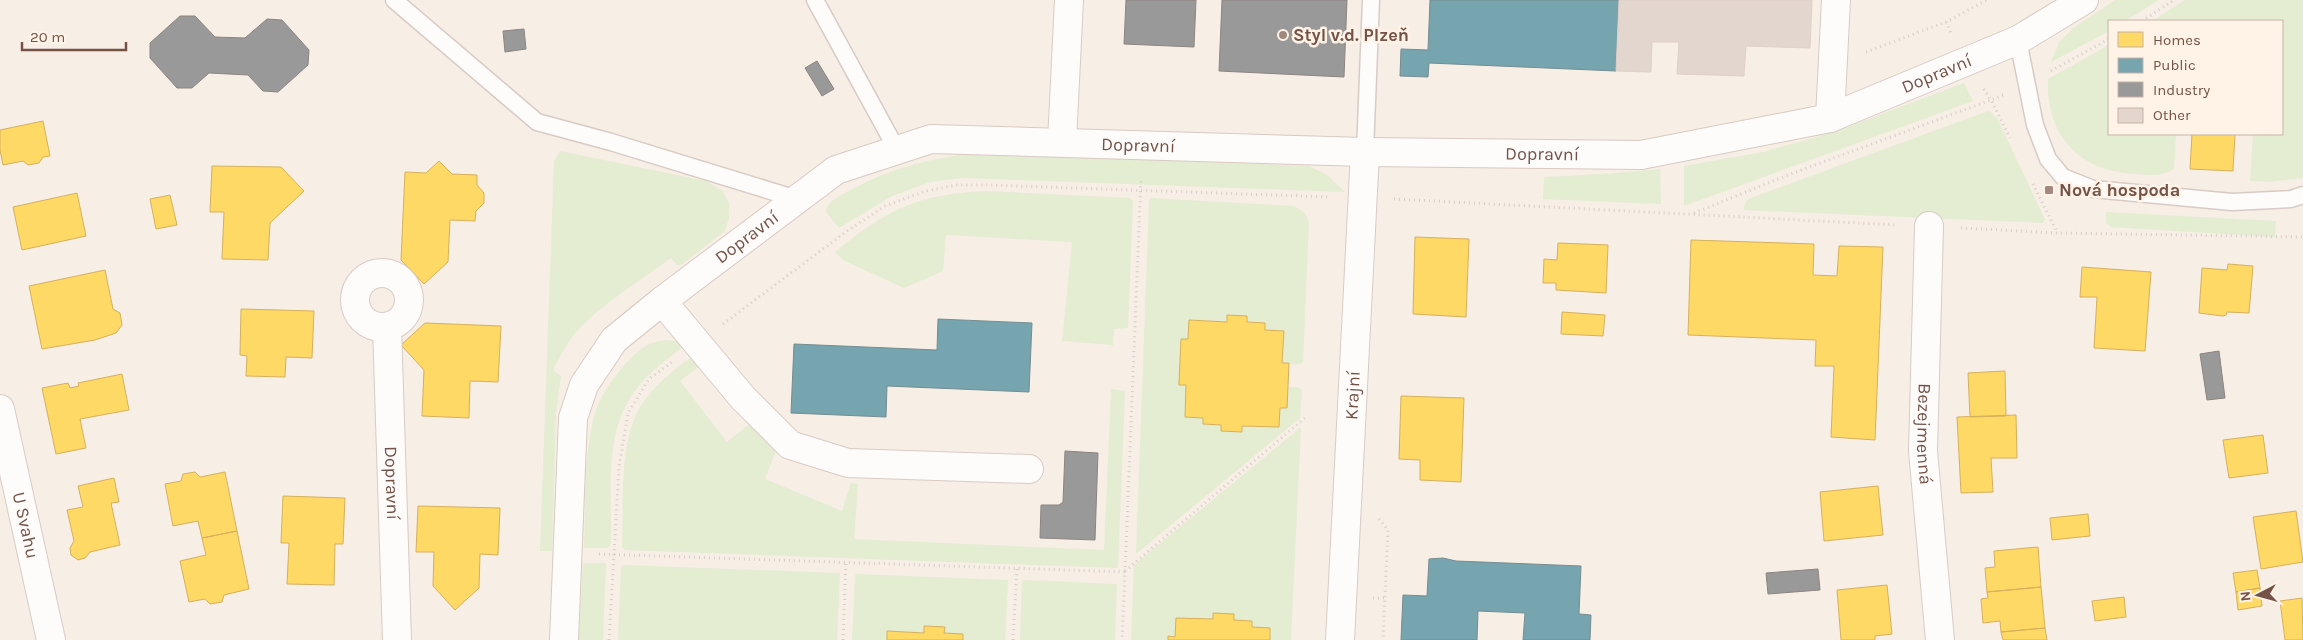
<svg xmlns="http://www.w3.org/2000/svg" width="2303" height="640" font-family="Karla,sans-serif">
	<style>
		.green { fill: #e4ecd1 }
		.homes { fill: #ffd966; stroke: #d5b05d }
		.public { fill: #76a5af; stroke: #758c90 }
		.industry { fill: #999; stroke: #8e8480 }
		.building { fill: #e3d6ce; stroke: #dfd0c9 }
		.lines { fill: none; stroke-linecap: round; stroke-linejoin: round }
		.lane-casing { stroke: #d8cbc5; stroke-width: 19 }
		.street-casing { stroke: #d8cbc5; stroke-width: 30 }
		.secondary-casing { stroke: #d7cac3; stroke-width: 30 }
		.path { stroke: #d7ccc9; stroke-width: 3; stroke-dasharray: 1 4; stroke-linecap: butt }
		.lane { stroke: #fefcfb; stroke-width: 16 }
		.street { stroke: #fefcfb; stroke-width: 28 }
		.secondary { stroke: #fefcfb; stroke-width: 28 }
		.poi-dot { fill: #a2897f; stroke: #fff3e7; stroke-width: 2 }
		.labels { text-anchor: middle; dominant-baseline: central; stroke-width: 5; stroke-linejoin: round; paint-order: stroke }
		.poi-label { font-size: 18px; font-weight: bold; fill: #745247; stroke: #fff3e7; text-anchor: start }
		.street-label { font-size: 18px; fill: #745247; stroke: #fff3e7 }
	</style>
	<rect width="100%" height="100%" fill="#f7eee6"/>
	<path class="green" d="M2115,0H2159L2125,21H2109V31L2051,62L2059,42L2072,29Z
		M2185,0H2303V178L2269,182L2250,181L2253,134H2282V21H2152Z
		M2109,45V134H2176L2174,169C2160,177 2152,175 2136,174C2079,172 2046,136 2048,79Z
		M1964,83L1973,101L1684,206V166L1763,152L1834,132Z
		M1988,111L1992,113L1997,118L2045,219L2043,223L1744,210V206L1748,199Z
		M560,151L706,181L723,191L729,203V218L725,231L681,265H677L671,258C640,281 604,302 577,331C567,342 560,357 553,370L561,376L556,413L552,551H540L554,161Z
		M973,153L1309,166L1327,175L1345,192L961,178L930,182L892,196L839,228L826,212C827,201 838,197 847,192C891,168 924,160 973,153Z
		M1660,169L1661,204L1543,199L1544,177L1603,174Z
		M985,191L1130,198L1133,201L1128,328L1114,329L1113,345L1062,341L1072,242L946,235L943,271L904,288L843,260L835,252C886,210 918,194 985,191Z
		M1151,198L1294,206L1305,213L1309,222L1303,362C1296,367 1289,363 1282,363L1284,331L1265,330V324L1247,322L1227,315V321L1189,320L1188,339L1179,383L1186,385L1185,417L1203,418V424L1221,425L1222,431L1241,432L1242,426L1279,427L1280,408H1287V387H1298L1302,390L1300,418L1136,554L1149,201Z
		M2106,212L2276,221L2275,237L2111,227L2106,223Z
		M666,340L676,341L685,345C668,359 649,372 636,389C603,432 612,492 611,543L608,548H584C586,505 582,434 602,396C609,384 618,372 627,362C640,349 647,342 666,340Z
		M694,355L702,364L680,381L727,442L750,424L762,439L776,451L765,479L842,511L851,483L858,484L854,539L1104,550L1111,389L1125,391L1118,566L1117,568L625,550L622,547C624,505 618,441 642,404C655,384 675,369 694,355Z
		M1301,427L1291,640H1270V628L1252,627V621L1234,620L1213,614V619L1176,618L1175,637L1169,636L1168,640H1131L1134,565Z
		M583,563H606L603,640H579Z
		M624,565L840,573L837,640H618L621,567Z
		M857,574L1008,580L1005,640H963V634L944,633L945,627L924,633L887,631V640H852L855,575Z
		M1025,580L1117,584L1115,640H1020L1022,582Z"/>
	<path class="homes" d="M43,121L50,156L43,157L39,163L28,165L23,161L3,165L0,150V130Z
		M2192,134H2235L2233,171L2190,169Z
		M439,161L452,174L477,175V185L484,193V203L476,211L475,221L450,220L448,262L424,284L401,260L405,172L426,173Z
		M212,166L281,167L304,191L270,223L268,260L222,259L224,212H210Z
		M77,193L86,236L22,250L13,207Z
		M170,195L177,225L156,229L150,199Z
		M1415,237L1469,239L1466,317L1413,314Z
		M1691,240L1814,244L1813,275L1837,276L1839,246L1883,247L1875,440L1831,437L1834,366H1815L1816,340L1688,335Z
		M1558,243L1608,245L1606,293L1556,290V283H1543L1544,259L1557,260Z
		M2228,264L2253,266L2249,313L2227,312L2226,315L2223,316L2199,313L2202,268L2227,270Z
		M2082,267L2151,272L2145,351L2094,348L2097,297H2080Z
		M105,270L113,309L120,313L122,325L116,333L95,340L42,349L29,286Z
		M241,309L314,311L312,358L286,357L285,377L246,376L247,356L240,355Z
		M1562,312L1605,315L1603,336L1561,334Z
		M1227,315L1247,316V322L1265,323V330L1284,331L1282,363H1289L1287,408H1280L1279,427L1242,426V432L1221,431V425L1203,424V418L1185,417L1186,385H1179V383L1181,339H1188L1189,320L1227,322Z
		M425,323L501,326L498,382L470,381L469,418L422,416L424,370L401,345Z
		M2005,371L2006,416L1970,417L1968,373Z
		M122,374L129,410L80,419L86,448L56,454L42,388L68,383L70,388L79,386L78,383Z
		M1401,396L1464,398L1461,482L1420,480V460L1399,459Z
		M2016,415L2017,458H1991L1993,492L1961,493L1957,417Z
		M2263,435L2268,473L2229,478L2223,440Z
		M195,472L200,477L225,472L237,531L202,538L198,521L173,526L165,484L181,481L183,474Z
		M114,478L119,502L111,503L120,545L90,552L85,558L78,560L71,555L70,548L74,541L67,510L83,507L78,486Z
		M1878,486L1883,535L1824,541L1820,492Z
		M283,496L345,498L343,544H335L334,585L287,584L289,543H281Z
		M418,506L500,508L498,555L480,554L479,588L455,610L433,586L434,552H416Z
		M2296,511L2303,562L2261,569L2253,517Z
		M2088,514L2090,536L2052,540L2050,518Z
		M237,531L249,589L224,595L222,602L210,604L205,599L189,602L180,561L206,555L202,538Z
		M2038,547L2041,587L1987,592L1985,568L1995,567L1994,551Z
		M2257,570L2260,588L2236,592L2233,573Z
		M1887,585L1892,634L1875,636V640H1841L1837,590Z
		M2041,587L2045,628L2001,632L2000,621L1983,623L1981,599L1988,598L1987,592Z
		M2260,588L2262,606L2238,610L2236,592Z
		M2124,597L2126,617L2095,621L2092,601Z
		M2302,598L2303,640H2285L2280,601Z
		M1213,613L1234,614V620L1252,621V627L1270,628V640H1168V636L1175,637L1176,618L1213,619Z
		M924,626L945,627L944,633L963,634V640H887V631L924,633Z
		M2045,628L2047,640H2003L2001,632Z"/>
	<path class="public" d="M1430,0H1619L1616,71L1429,63L1428,77L1400,76L1401,49L1428,50Z
		M938,319L1032,323L1029,392L887,386L886,417L791,413L794,344L937,350Z
		M1443,558L1456,561L1581,566L1579,614L1591,615L1590,640H1523L1525,613L1478,611L1477,640H1401L1403,595L1427,596L1429,559Z"/>
	<path class="industry" d="M1126,0H1196L1194,47L1124,44Z
		M1222,0H1347L1344,77L1219,71Z
		M180,16H195L215,37L245,38L267,19L282,20L309,50L308,65L278,92L263,91L248,75L209,73L192,88H177L150,58V43Z
		M524,29L526,49L505,52L503,31Z
		M817,61L834,89L822,96L805,68Z
		M2219,351L2225,398L2207,400L2200,354Z
		M1065,451L1098,453L1095,540L1040,538L1041,505H1059L1063,502Z
		M1818,569L1820,590L1768,594L1766,573Z"/>
	<path class="building" d="M1619,0H1812L1810,48L1746,46L1744,76L1677,74L1679,42H1652L1651,72L1616,71Z"/>
	<g class="lines">
		<g class="lane-casing">
			<path id="lane" d="M394,0L537,122L611,142L797,199
				M815,0L897,150
				M2018,40L2035,125L2048,159L2063,177L2093,189L2232,202L2291,199L2303,195
				M1365,152L1371,0"/>
		</g>
		<g class="street-casing">
			<g id="street">
				<path d="M1830,118L1836,0"/>
				<path d="M1062,142L1069,0"/>
				<path id="s1" d="M1929,226L1923,451L1940,640"/>
				<circle cx="382" cy="300" r="27"/>
				<path d="M662,301L743,398L790,445L848,463L1029,469"/>
				<path id="s2" d="M387,327L397,640"/>
				<path id="s3" d="M0,409L51,640"/>
				<path id="s4" d="M1340,640L1365,152"/>
			</g>
		</g>
		<g class="secondary-casing">
			<g id="secondary">
				<path id="s5" d="M564,640L573,418L584,385L614,340L662,301L836,170L931,139L1365,152L1641,155L1830,118L2018,40L2084,0"/>
			</g>
		</g>
		<path class="path" d="M2142,21L2174,0
			M1946,22L1951,33
			M1866,52L1946,22L1987,0
			M2051,71L2109,39
			M2003,95L1991,100L2010,138
			M2033,184L2057,232
			M1394,199L1897,225
			M1694,213L1788,175L1991,100L1983,88
			M1961,228L2057,233L2303,237
			M723,324L847,231L885,206L926,191L957,185H988L1330,197
			M1379,519L1388,530L1383,640
			M599,554L1125,572L1122,640
			M1125,571L1306,417
			M1125,572L1141,178
			M1373,598H1385
			M609,640L619,467L628,413L649,379L672,362
			M843,640L846,562
			M1013,640L1017,568"/>
		<use href="#lane" class="lane"/>
		<use href="#street" class="street"/>
		<use href="#secondary" class="secondary"/>
	</g>
	<g class="poi-dot">
		<circle cx="1283" cy="35" r="5"/>
		<rect x="2044" y="185" width="10" height="10" rx="2.5"/>
	</g>
	<g class="labels">
		<g class="poi-label">
			<text x="1293" y="35">Styl v.d. Plzeň</text>
			<text x="2059" y="190">Nová hospoda</text>
		</g>
		<g class="street-label">
			<text stroke="none"><textPath href="#s5" startOffset="1709">Dopravní</textPath></text>
			<text stroke="none"><textPath href="#s5" startOffset="898">Dopravní</textPath></text>
			<text stroke="none"><textPath href="#s5" startOffset="1302">Dopravní</textPath></text>
			<text stroke="none"><textPath href="#s5" startOffset="479">Dopravní</textPath></text>
			<text stroke="none"><textPath href="#s4" startOffset="245">Krajní</textPath></text>
			<text stroke="none"><textPath href="#s1" startOffset="208">Bezejmenná</textPath></text>
			<text stroke="none"><textPath href="#s2" startOffset="156">Dopravní</textPath></text>
			<text stroke="none"><textPath href="#s3" startOffset="119">U Svahu</textPath></text>
		</g>
	</g>
	<rect x="2108" y="20" width="175" height="115" fill="#fff3e7" stroke="#c7b3a7"/>
	<rect x="2118" y="32" width="25" height="15" fill="#ffd966" stroke="#c7b3a7"/>
	<text x="2153" y="45" font-size="15" fill="#745247">Homes</text>
	<rect x="2118" y="58" width="25" height="15" fill="#76a5af" stroke="#c7b3a7"/>
	<text x="2153" y="70" font-size="15" fill="#745247">Public</text>
	<rect x="2118" y="82" width="25" height="15" fill="#999999" stroke="#c7b3a7"/>
	<text x="2153" y="95" font-size="15" fill="#745247">Industry</text>
	<rect x="2118" y="108" width="25" height="15" fill="#e3d6ce" stroke="#c7b3a7"/>
	<text x="2153" y="120" font-size="15" fill="#745247">Other</text>
	<g transform="translate(2258 595) rotate(264)" stroke="#fff3e7" stroke-width="4" paint-order="stroke">
	<path d="M0-4L9 19L0 12L-9 19Z" fill="#745247"/>
	<text y="-8" font-size="14" font-weight="bold" text-anchor="middle" fill="#745247">N</text>
	</g>
	<path d="M22 42v8h104v-8" fill="none" stroke="#745247" stroke-width="2.5"/>
	<text x="30" y="42" font-size="15" fill="#745247" stroke="#fff3e7" stroke-width="4" paint-order="stroke">20 m</text>
</svg>
